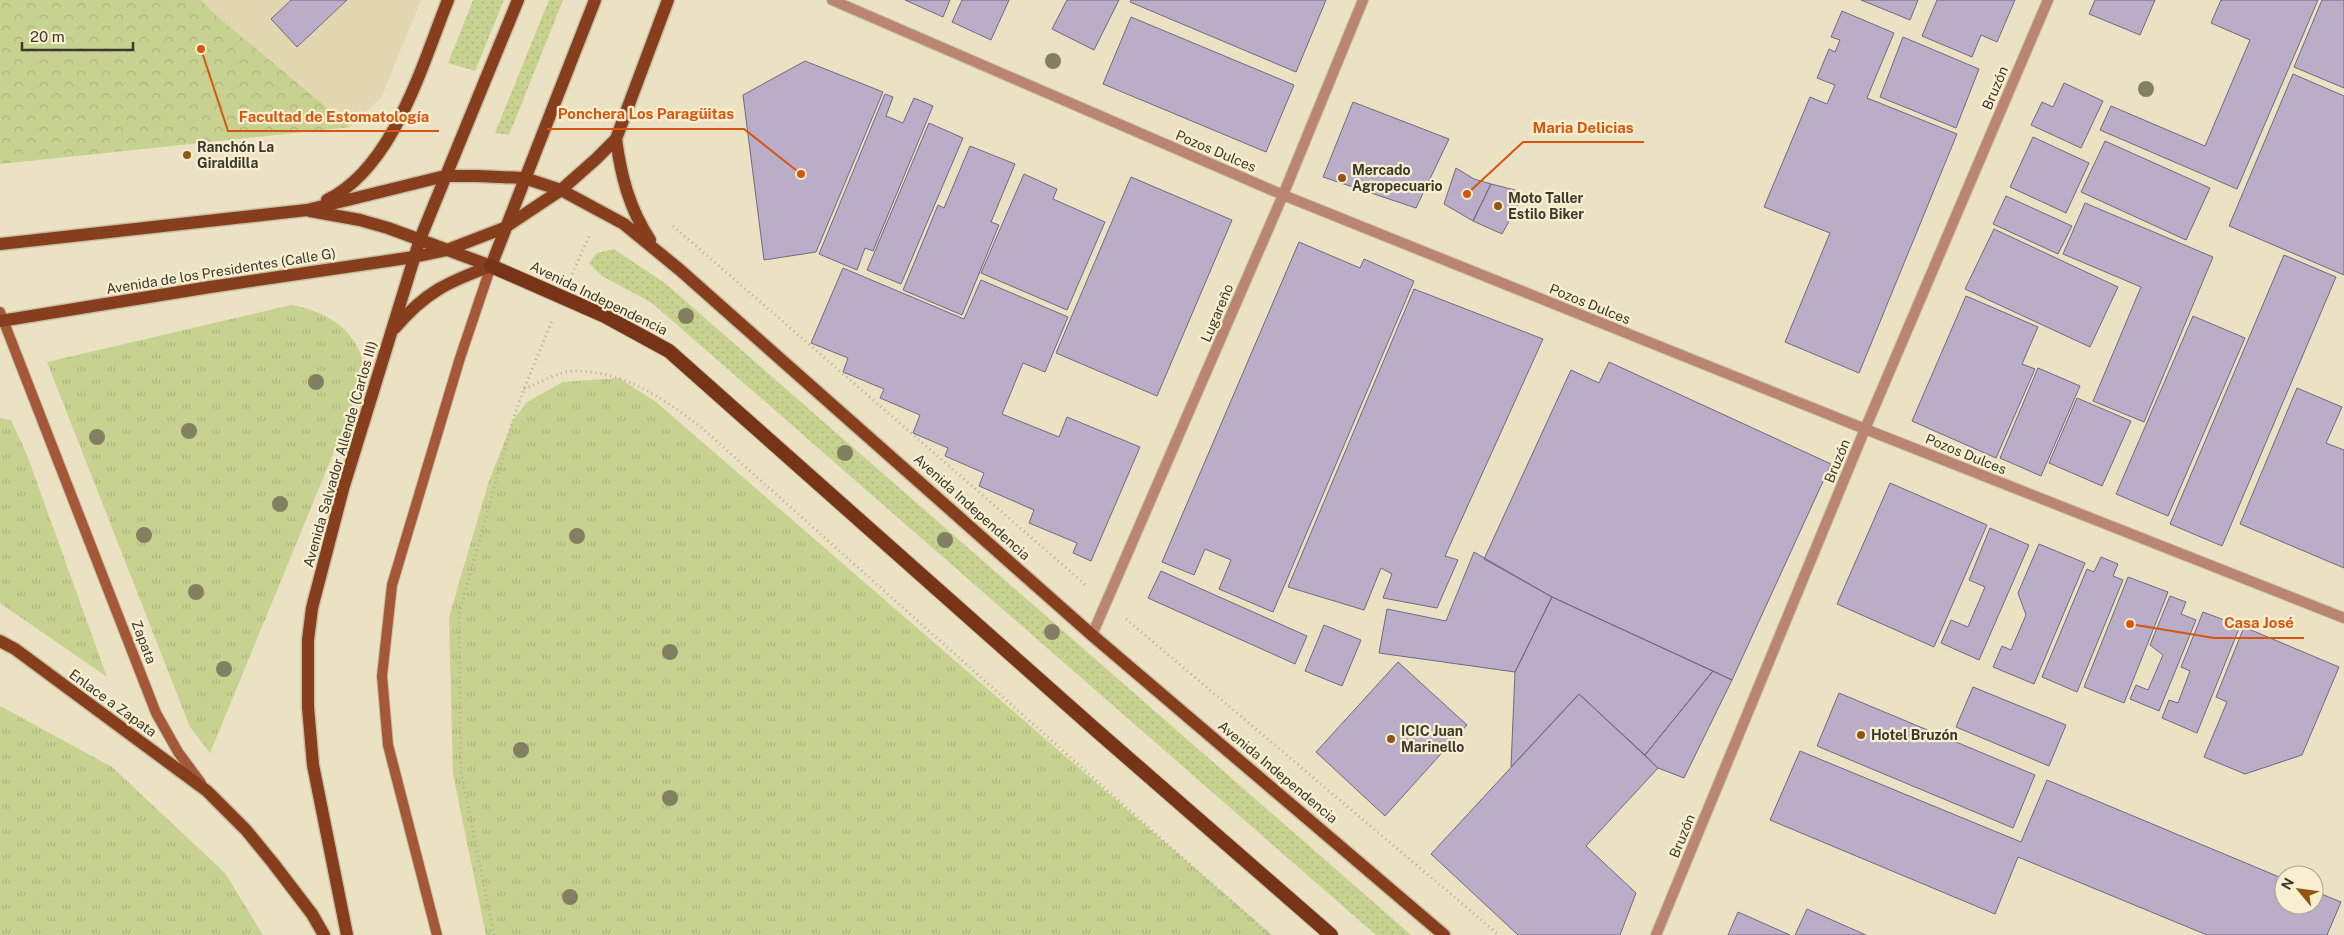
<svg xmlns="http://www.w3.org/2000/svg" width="2344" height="935" font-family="'Public Sans',sans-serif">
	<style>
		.built { fill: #e3d7b2 }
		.grass { fill: url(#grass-dots) }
		.forest { fill: url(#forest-crowns) }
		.park { fill: url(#park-tufts) }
		.building { fill: #b9adc8; stroke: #736881 }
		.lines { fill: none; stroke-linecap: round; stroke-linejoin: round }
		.minor-casing { stroke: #c8bfa5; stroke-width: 12 }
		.secondary-casing { stroke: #c8bfa5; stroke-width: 12 }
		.primary-casing { stroke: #c8bfa5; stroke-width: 15 }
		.trunk-casing { stroke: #c8bfa5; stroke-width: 16 }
		.path { stroke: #b6ae95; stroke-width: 3; stroke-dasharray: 1 4; stroke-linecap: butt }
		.minor { stroke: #bb8671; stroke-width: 10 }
		.secondary { stroke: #a45838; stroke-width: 10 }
		.primary { stroke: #863e1d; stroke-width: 12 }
		.trunk { stroke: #773416; stroke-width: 14 }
		.tree { fill: #828060 }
		.poi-dot { fill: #905513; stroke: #f8efd0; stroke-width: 2 }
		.labels { text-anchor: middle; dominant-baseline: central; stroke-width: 4.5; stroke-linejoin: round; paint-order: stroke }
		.street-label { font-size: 14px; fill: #3c382c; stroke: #f8efd0 }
		.poi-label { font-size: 14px; font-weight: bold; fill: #3c382c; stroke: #f8efd0; text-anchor: start }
		.leader { fill: none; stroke: #d7560f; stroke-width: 2 }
		.callout-dot { fill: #d7560f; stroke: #f8efd0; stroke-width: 2 }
		.callout-label { font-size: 15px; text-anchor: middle; font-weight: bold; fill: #d7560f; stroke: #f8efd0; stroke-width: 4.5; stroke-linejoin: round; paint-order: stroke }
	</style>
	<defs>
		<pattern id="grass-dots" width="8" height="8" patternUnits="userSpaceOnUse" patternTransform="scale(1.25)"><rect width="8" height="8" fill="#c7d291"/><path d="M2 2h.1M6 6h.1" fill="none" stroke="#acb57d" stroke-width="1.8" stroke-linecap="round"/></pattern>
		<pattern id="forest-crowns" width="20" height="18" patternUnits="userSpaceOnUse" patternTransform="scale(1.25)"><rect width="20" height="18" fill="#c7d291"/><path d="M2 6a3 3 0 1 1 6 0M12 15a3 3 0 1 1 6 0" fill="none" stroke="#acb57d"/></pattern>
		<pattern id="park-tufts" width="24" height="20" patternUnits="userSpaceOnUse" patternTransform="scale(1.25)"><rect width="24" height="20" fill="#c7d291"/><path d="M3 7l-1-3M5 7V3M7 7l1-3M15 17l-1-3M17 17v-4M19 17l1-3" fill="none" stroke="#acb57d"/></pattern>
	</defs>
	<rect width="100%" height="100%" fill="#ebe1c3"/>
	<path class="built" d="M0,0H421L381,98L350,127L0,164Z"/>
	<path class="grass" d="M473,0H504L475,71L448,63Z
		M549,0H563L509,135L495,133Z
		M614,249L666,284L1411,935H1376L652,303L602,276L589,263L597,253Z"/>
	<path class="forest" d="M0,0H201L219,18L350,127L0,164Z"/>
	<path class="park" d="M291,305C321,310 350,325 361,355C363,362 363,371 364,379L210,753L190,727L47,362Z
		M619,378L656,402L1272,935H486L453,774L449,617L489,481L513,420L527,402L563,382Z
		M0,418L11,420L27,455L107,677L0,603Z
		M0,706L112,767L225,873L263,935H0Z"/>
	<path class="building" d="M291,0H347L297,47L271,19Z
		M905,0H950L943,17Z
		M962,0H1009L991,40L952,22Z
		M1067,0H1119L1094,50L1052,29Z
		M1131,0H1326L1296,72L1130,2Z
		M1861,0H1918L1910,20Z
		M1937,0H2015L1997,42L1981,35L1972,57L1922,36Z
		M2095,0H2155L2140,35L2089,14Z
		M2221,0H2318L2237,189L2100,130L2111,106L2205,146L2250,40L2211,23Z
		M2322,0H2344V88L2294,67Z
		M1842,11L1894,33L1867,98L1957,134L1859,373L1785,342L1830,233L1764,207L1810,97L1827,104L1835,85L1817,78L1829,49L1835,52L1840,40L1831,37Z
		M1131,17L1294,85L1266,152L1103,84Z
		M1903,37L1979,69L1956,128L1880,97Z
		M805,61L883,92L816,252L764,260L743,95Z
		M2293,74L2344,96V275L2229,226Z
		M2064,83L2103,101L2081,148L2031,125L2042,102L2053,107Z
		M885,94L893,97L886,116L903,123L914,98L933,106L873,251L865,248L857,270L819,254Z
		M1353,102L1449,139L1416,208L1323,177Z
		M929,123L963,138L901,284L867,270Z
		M2033,137L2089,163L2066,213L2010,187Z
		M2105,141L2210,188L2186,240L2081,192Z
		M970,146L1015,164L991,222L999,225L962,315L903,290L938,205L944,208Z
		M1456,168L1474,179L1491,184L1473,221L1444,204Z
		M1024,174L1057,189L1053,199L1105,222L1067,310L981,273Z
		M1131,177L1232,220L1157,396L1056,353Z
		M1491,184L1515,190L1523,196L1502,234L1473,221Z
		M2006,196L2072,226L2058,254L1993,224Z
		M2085,203L2213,257L2144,422L2093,401L2141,287L2063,254Z
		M1994,229L2118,287L2090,347L1965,289Z
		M1299,242L1360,268L1364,259L1414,281L1273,612L1219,589L1231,560L1205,549L1194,575L1162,562Z
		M2284,255L2336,277L2222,546L2170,524Z
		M843,268L964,319L981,280L1068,317L1045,372L1023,363L1002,414L1059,437L1067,417L1140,447L1091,561L1073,553L1077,543L1029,523L1034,510L979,486L984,473L945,456L948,448L913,433L920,415L880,398L884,389L843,372L848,358L811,343Z
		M1414,289L1543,339L1445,556L1458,560L1437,608L1383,598L1392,574L1381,568L1364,610L1288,587Z
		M1966,296L2038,327L2022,364L2035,369L1996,458L1912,421Z
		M2193,316L2245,338L2168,516L2116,494Z
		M1609,362L1831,464L1732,680L1552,597L1484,559L1571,370L1599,383Z
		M2038,368L2080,386L2041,476L2000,458Z
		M2297,388L2342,407L2326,443L2344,450V568L2240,524Z
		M2077,398L2131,421L2102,486L2049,463Z
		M1890,483L1987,525L1934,647L1837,604Z
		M1990,528L2029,545L1979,660L1941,643L1951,620L1968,627L1985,587L1969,580Z
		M2039,544L2085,563L2034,684L1993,667L2002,646L2011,650L2026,615L2018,593Z
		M1474,552L1552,597L1515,672L1379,653L1387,609L1446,621Z
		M2101,557L2118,564L2113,576L2123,580L2077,692L2042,677L2087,569L2094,572Z
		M1161,571L1307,636L1295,664L1148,598Z
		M2128,577L2168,592L2124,703L2084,687Z
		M2170,596L2186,602L2181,614L2196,620L2159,711L2130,699L2136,685L2148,690L2163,655L2150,645Z
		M1552,597L1713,671L1645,755L1579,694L1511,767L1515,672Z
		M2203,612L2240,626L2197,733L2162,718L2169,700L2178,703L2190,671L2181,667Z
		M1324,625L1361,640L1342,686L1305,671Z
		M2244,627L2339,667L2302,755L2245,774L2204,757L2227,702L2216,697Z
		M1398,662L1467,725L1385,816L1316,752Z
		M1713,671L1732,680L1684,778L1658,768L1645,755Z
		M1973,687L2066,725L2049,766L1956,727Z
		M1839,693L2035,775L2013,828L1817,746Z
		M1579,694L1658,768L1586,846L1636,893L1620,935H1518L1431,854Z
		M1800,751L2021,842L2047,780L2284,879V905H2314V891L2341,902L2327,935H2207L2018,857L1995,914L1770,820Z
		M1807,909L1866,935H1795Z
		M1738,912L1790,935H1728Z"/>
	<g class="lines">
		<g class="minor-casing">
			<path id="minor" d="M832,0L1283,195L1865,429L2344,618
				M1092,635L1283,195L1363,0
				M1656,935L1865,429L2048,0"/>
		</g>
		<g class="secondary-casing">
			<path id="secondary" d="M0,312L156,713L178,752L201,783
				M437,935L388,745L382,676L392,585L460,358L491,266"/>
		</g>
		<g class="primary-casing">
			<path id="primary" d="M616,139C621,176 629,208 650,240
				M327,200C394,167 422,65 448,0
				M310,211L360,220L388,228L491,266
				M0,244L307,210L445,176H477L524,178L561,190L624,224L680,270L1092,635L1444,935
				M491,266L595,0
				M0,321L210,287L414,257L447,250L504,228L561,190L596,159L616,139L668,0
				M395,328C425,292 448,282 491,266
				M0,641L15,649L207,791L246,830L273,863L312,914L324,935
				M347,935L313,765L308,707V640L312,608L343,489L420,239L518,0"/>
		</g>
		<g class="trunk-casing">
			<path id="trunk" d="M491,266L605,316L669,351L1097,731L1331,935"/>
		</g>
		<path class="path" d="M673,226L1087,586
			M572,274L590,234
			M524,389C537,384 562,370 575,371C624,371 665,399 702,428L1269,935
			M1126,619L1499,935
			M494,935L461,772L459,614L513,420L524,389L552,321"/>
		<use href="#minor" class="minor"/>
		<use href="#secondary" class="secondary"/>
		<use href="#primary" class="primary"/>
		<use href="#trunk" class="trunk"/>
	</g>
	<g class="tree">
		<circle cx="1053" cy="61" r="8"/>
		<circle cx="2146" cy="89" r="8"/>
		<circle cx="686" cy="316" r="8"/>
		<circle cx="316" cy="382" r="8"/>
		<circle cx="189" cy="431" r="8"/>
		<circle cx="97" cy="437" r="8"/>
		<circle cx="845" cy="453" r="8"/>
		<circle cx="280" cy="504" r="8"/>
		<circle cx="144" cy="535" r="8"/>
		<circle cx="577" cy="536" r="8"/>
		<circle cx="945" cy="540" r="8"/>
		<circle cx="196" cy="592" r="8"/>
		<circle cx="1052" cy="632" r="8"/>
		<circle cx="670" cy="652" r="8"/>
		<circle cx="224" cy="669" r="8"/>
		<circle cx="521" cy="750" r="8"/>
		<circle cx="670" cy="798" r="8"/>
		<circle cx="570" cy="897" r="8"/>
	</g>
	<g class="poi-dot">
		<circle cx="187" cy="155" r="5"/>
		<circle cx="1342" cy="178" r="5"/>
		<circle cx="1498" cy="206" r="5"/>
		<circle cx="1861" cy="735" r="5"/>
		<circle cx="1391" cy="739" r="5"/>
	</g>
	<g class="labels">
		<g class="street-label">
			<text transform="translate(1995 88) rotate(-67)">Bruzón</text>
			<text transform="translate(1216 151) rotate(23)">Pozos Dulces</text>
			<text transform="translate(221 271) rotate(-9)">Avenida de los Presidentes (Calle G)</text>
			<text transform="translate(599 298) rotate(26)">Avenida Independencia</text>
			<text transform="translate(1590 304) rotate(22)">Pozos Dulces</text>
			<text transform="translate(1217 313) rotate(-67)">Lugareño</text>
			<text transform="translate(340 454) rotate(-74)">Avenida Salvador Allende (Carlos III)</text>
			<text transform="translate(1966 454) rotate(22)">Pozos Dulces</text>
			<text transform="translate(1837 461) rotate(-68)">Bruzón</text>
			<text transform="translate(972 507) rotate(42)">Avenida Independencia</text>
			<text transform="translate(144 642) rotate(69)">Zapata</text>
			<text transform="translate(113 703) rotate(36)">Enlace a Zapata</text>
			<text transform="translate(1278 772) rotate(40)">Avenida Independencia</text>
			<text transform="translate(1682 836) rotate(-68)">Bruzón</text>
		</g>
		<g class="poi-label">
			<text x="197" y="147">Ranchón La<tspan x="197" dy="16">Giraldilla</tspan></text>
			<text x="1352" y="170">Mercado<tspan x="1352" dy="16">Agropecuario</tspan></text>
			<text x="1508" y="198">Moto Taller<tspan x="1508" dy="16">Estilo Biker</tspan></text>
			<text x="1401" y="731">ICIC Juan<tspan x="1401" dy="16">Marinello</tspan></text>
			<text x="1871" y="735">Hotel Bruzón</text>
		</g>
	</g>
	<path class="leader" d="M801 174L744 129H547M201 49L228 131H439M1467 194L1523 142H1644M2130 624L2214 638H2304"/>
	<g class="callout-dot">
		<circle cx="801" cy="174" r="5"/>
		<circle cx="201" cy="49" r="5"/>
		<circle cx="1467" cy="194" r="5"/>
		<circle cx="2130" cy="624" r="5"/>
	</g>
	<g class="callout-label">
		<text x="646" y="119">Ponchera Los Paragüitas</text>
		<text x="334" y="122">Facultad de Estomatología</text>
		<text x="1583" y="133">Maria Delicias</text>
		<text x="2259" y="628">Casa José</text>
	</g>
	<g transform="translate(2299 890) rotate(299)"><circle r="24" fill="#f8efd0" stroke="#ada68e"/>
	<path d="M0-4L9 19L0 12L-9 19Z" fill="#905513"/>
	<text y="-8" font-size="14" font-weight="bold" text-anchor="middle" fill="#3c382c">N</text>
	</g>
	<path d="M22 42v8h111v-8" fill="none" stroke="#3c382c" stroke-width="2.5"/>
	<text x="30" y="42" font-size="15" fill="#3c382c" stroke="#f8efd0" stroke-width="4" paint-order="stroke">20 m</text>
</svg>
